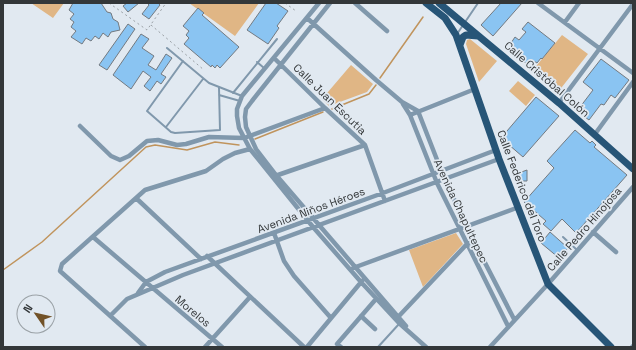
<svg xmlns="http://www.w3.org/2000/svg" width="636" height="350" font-family="'Space Grotesk',sans-serif">
	<style>
		.green { fill: #e0b685 }
		.lines { fill: none; stroke-linecap: round; stroke-linejoin: round }
		.stream { stroke: #c0945d; stroke-width: 1.5 }
		.building { fill: #8ac4f2; stroke: #737a81 }
		.path { stroke: #9aa0a5; stroke-width: 1; stroke-dasharray: 2 3; stroke-linecap: butt }
		.lane { stroke: #8098ac; stroke-width: 2 }
		.street { stroke: #8098ac; stroke-width: 4.5 }
		.primary { stroke: #275577; stroke-width: 7 }
		.labels { text-anchor: middle; dominant-baseline: central; stroke-width: 3.5; stroke-linejoin: round; paint-order: stroke }
		.street-label { font-size: 11px; fill: #333739; stroke: #e1e9f1 }
	</style>
	<rect width="100%" height="100%" fill="#e1e9f1"/>
	<path class="green" d="M31,3H64L53,18Z
		M189,3H259L235,36Z
		M562,35L588,54L558,92L532,71Z
		M470,39L497,61L479,82L466,44L467,40Z
		M351,65L373,84L367,92L329,106L322,99Z
		M518,81L535,95L526,106L509,91Z
		M456,233L463,244L423,287L409,250Z"/>
	<g class="lines">
		<path class="stream" d="M380,78L423,17
			M332,109L369,94L376,85
			M255,139L323,112
			M3,270L42,242L146,147L155,145L187,150L215,142L239,145"/>
	</g>
	<path class="building" d="M73,3H101L107,12L111,13L113,19L118,22L120,30L111,32L108,37L103,33L99,39L95,36L91,41L86,38L82,44L71,37L76,31L71,27L74,22L70,19L74,14L69,10Z
		M127,3H139L128,12L123,6Z
		M147,3H158L160,5L149,19L142,14L149,5Z
		M266,3H276L288,11L277,26L279,28L268,44L247,30Z
		M501,3H522L493,36L481,25Z
		M198,8L204,13L202,15L239,47L220,68L217,65L215,68L212,65L211,67L184,44L189,38L186,35L189,31L183,26Z
		M528,22L555,43L542,59L541,58L537,63L532,60L528,65L510,50L514,45L511,43L515,37L519,40L526,32L522,29Z
		M128,24L135,29L107,70L99,65Z
		M141,34L149,39L142,48L154,56L148,65L156,70L166,54L172,58L161,74L166,77L161,84L157,81L150,91L144,86L151,77L143,71L131,89L113,75Z
		M601,59L629,80L615,98L611,95L604,105L601,104L589,120L577,111L593,90L583,82Z
		M536,97L559,116L523,157L501,138Z
		M575,130L590,143L592,141L596,145L594,147L627,175L576,233L562,219L551,231L543,224L546,221L524,202L554,168L547,161Z
		M527,170V181H519L516,174Z
		M550,232L568,248L559,258L541,243Z"/>
	<g class="lines">
		<path class="path" d="M109,3L147,30L166,3
			M285,3L296,11
			M151,25L204,70"/>
		<path class="lane" d="M457,34L478,3
			M167,48L209,83L242,96
			M183,61L147,111L171,132L175,133L220,130L219,88
			M257,62L264,68
			M233,93L277,39
			M219,95L240,101
			M166,127L203,79
			M563,237L577,250
			M378,347L399,324"/>
		<path class="street" d="M319,3L242,96L237,109V116L239,128L250,149L313,227L361,282L399,323L426,347
			M330,3L252,101L246,109L245,117L246,127L256,149L276,175L406,326
			M355,3L387,31
			M538,3L633,73
			M307,18L376,80L402,102L418,111L441,170L466,226L514,319
			M565,22L579,3
			M274,58L325,108L365,145L385,201
			M559,103L633,4
			M403,104L410,115L437,183L508,326
			M410,115L475,89
			M80,126L111,156L120,160L129,156L147,141L158,140L177,145L186,144L209,137L244,138L325,108
			M595,134L633,82
			M275,176L365,145
			M136,198L201,259
			M593,232L616,252
			M274,233L284,261L294,276L331,318
			M93,237L222,347
			M207,256L304,347
			M353,268L519,207
			M138,293L146,282L165,272L383,193L496,150
			M110,316L127,299L183,275L499,159
			M361,316L375,329
			M399,318V316L466,245L474,241
			M145,347L60,271L62,264L145,190L206,171L223,159L235,153L250,149
			M205,347L250,297
			M307,347L362,281
			M341,347L337,344L376,299
			M490,347L548,284L633,187
			M632,347L633,346"/>
		<path class="primary" d="M426,3L445,18L456,35L499,159L548,284L611,347
			M439,3L559,103L633,169
			M460,45L463,37L466,35L478,36"/>
	</g>
	<g class="labels">
		<g class="street-label">
			<text transform="translate(547 79) rotate(41)">Calle Cristóbal Colón</text>
			<text transform="translate(330 99) rotate(44)">Calle Juan Escutia</text>
			<text transform="translate(522 186) rotate(69)">Calle Federico del Toro</text>
			<text transform="translate(311 210) rotate(-20)">Avenida Niños Héroes</text>
			<text transform="translate(461 211) rotate(65)">Avenida Chapultepec</text>
			<text transform="translate(584 229) rotate(-49)">Calle Pedro Hinojosa</text>
			<text transform="translate(193 311) rotate(40)">Morelos</text>
		</g>
	</g>
	<rect width="636" height="350" fill="none" stroke="#333739" stroke-width="8"/>
	<g transform="translate(36 314) rotate(304)"><circle r="19" fill="#e1e9f1" stroke="#9ba2a7"/>
	<path d="M0-3L7 15L0 10L-7 15Z" fill="#725228"/>
	<text y="-6" font-size="11" font-weight="bold" text-anchor="middle" fill="#333739">N</text>
	</g>
</svg>
